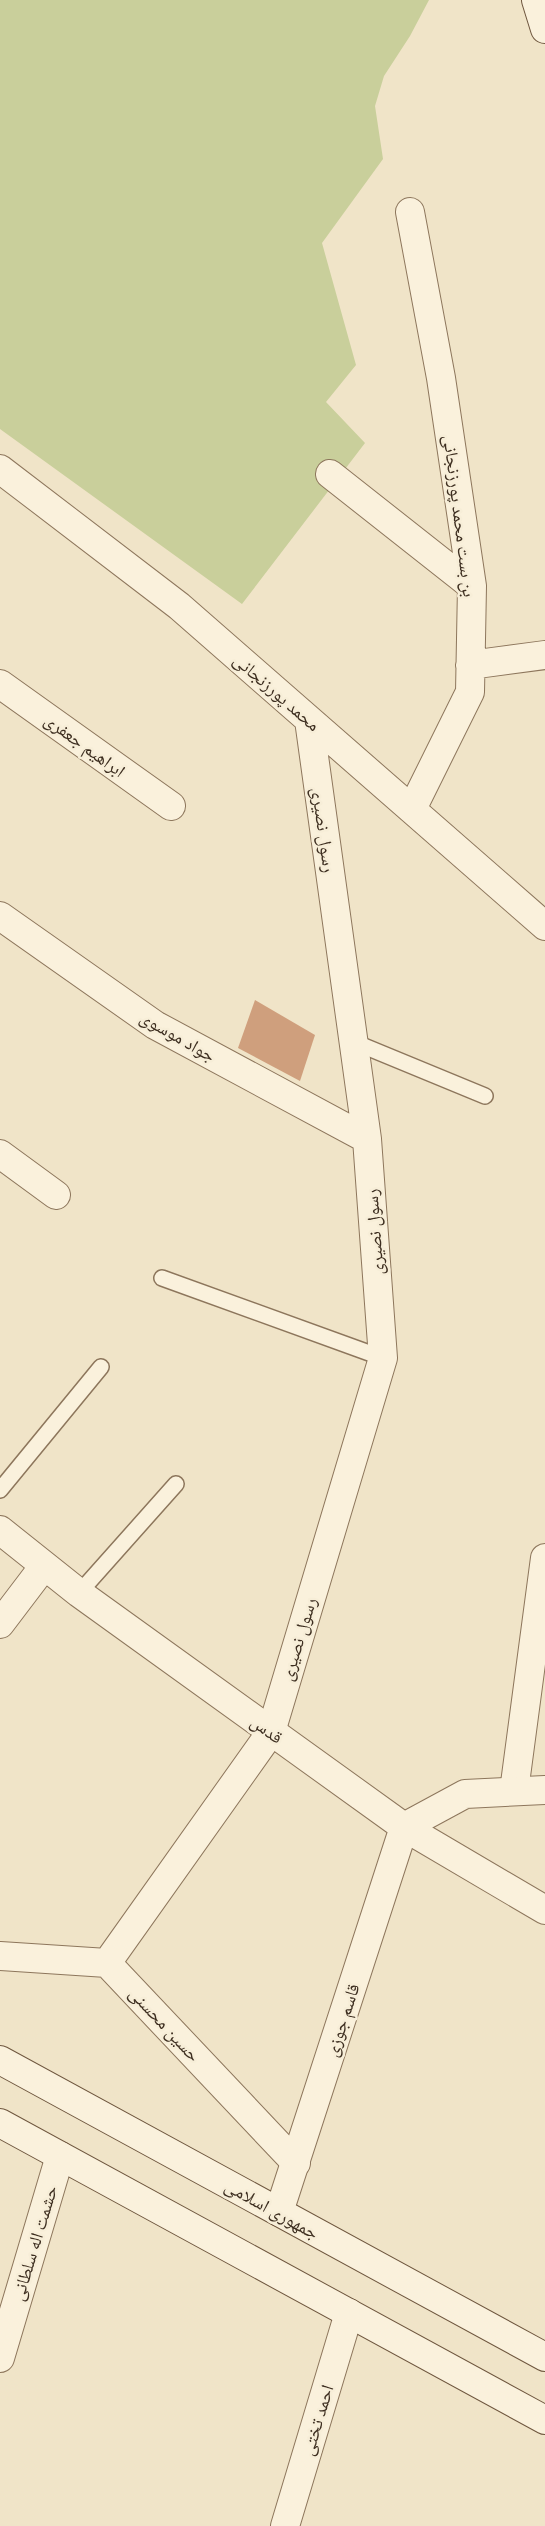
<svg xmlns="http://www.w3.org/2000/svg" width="545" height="2526" font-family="'IBM Plex Serif','Noto Naskh Arabic',serif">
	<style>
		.green { fill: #c9cf9b }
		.building { fill: #cf9f7d }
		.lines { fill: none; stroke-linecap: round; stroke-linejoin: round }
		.service-casing { stroke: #8d765c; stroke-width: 18 }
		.minor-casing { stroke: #8d765c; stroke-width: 30 }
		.tertiary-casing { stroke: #8d765c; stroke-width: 30 }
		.secondary-casing { stroke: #6f573f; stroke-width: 30 }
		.service { stroke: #faf1dc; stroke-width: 15 }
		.minor { stroke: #faf1dc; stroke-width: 28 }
		.tertiary { stroke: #faf1dc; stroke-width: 28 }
		.secondary { stroke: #faf1dc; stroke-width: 28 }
		.labels { text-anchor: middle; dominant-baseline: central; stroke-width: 5; stroke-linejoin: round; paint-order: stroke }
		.street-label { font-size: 18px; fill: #3d2e20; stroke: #f7eed8 }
	</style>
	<rect width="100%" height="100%" fill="#f0e4c8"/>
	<path class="green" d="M0,0H429L410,36L384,76L375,106L383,159L322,243L356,365L326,402L365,443L242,604L0,429Z"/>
	<path class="building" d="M255,1000L315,1035L300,1081L238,1048Z"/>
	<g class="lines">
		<g class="service-casing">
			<path id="service" d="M354,1042L485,1096
				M162,1278L383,1358
				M0,1490L101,1367
				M79,1593L176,1484"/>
		</g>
		<g class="minor-casing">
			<path id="minor" d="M410,212L441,378L472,586L470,692L412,809
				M0,469L179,606L545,926
				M330,474L472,586
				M470,665L545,655
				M0,684L171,806
				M0,916L155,1025L367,1139
				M0,1154L56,1195
				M0,1624L44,1566
				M514,1791L545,1558
				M0,1956L107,1963L296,2163
				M107,1963L271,1732L383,1358L367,1139L309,720
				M0,2358L60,2156
				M285,2526L349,2313"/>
		</g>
		<g class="tertiary-casing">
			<path id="tertiary" d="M0,1530L79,1593L404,1827L545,1910
				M404,1827L465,1794L545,1790
				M279,2212L404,1827"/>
		</g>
		<g class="secondary-casing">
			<path id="secondary" d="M536,0L545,29
				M0,2060L545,2357
				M0,2123L545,2420"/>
		</g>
		<use href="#service" class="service"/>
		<use href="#minor" class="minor"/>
		<use href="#tertiary" class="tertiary"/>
		<use href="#secondary" class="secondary"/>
	</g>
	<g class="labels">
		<g class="street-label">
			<text transform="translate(460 516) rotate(83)">بن بست محمد پورزنجانی</text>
			<text transform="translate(277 692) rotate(41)">محمد پورزنجانی</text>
			<text transform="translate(85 745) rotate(36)">ابراهیم جعفری</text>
			<text transform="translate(324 830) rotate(82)">رسول نصیری</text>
			<text transform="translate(178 1036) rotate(30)">جواد موسوی</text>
			<text transform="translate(374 1232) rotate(-94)">رسول نصیری</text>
			<text transform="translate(298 1639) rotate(-73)">رسول نصیری</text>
			<text transform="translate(267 1729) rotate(36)">قدس</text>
			<text transform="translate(342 2020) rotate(-72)">قاسم جوزی</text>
			<text transform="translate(165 2024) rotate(47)">حسین محسنی</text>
			<text transform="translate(272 2209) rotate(29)">جمهوری اسلامی</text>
			<text transform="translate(34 2243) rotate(-73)">حشمت اله سلطانی</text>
			<text transform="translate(317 2420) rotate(-73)">احمد تختی</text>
		</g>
	</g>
</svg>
